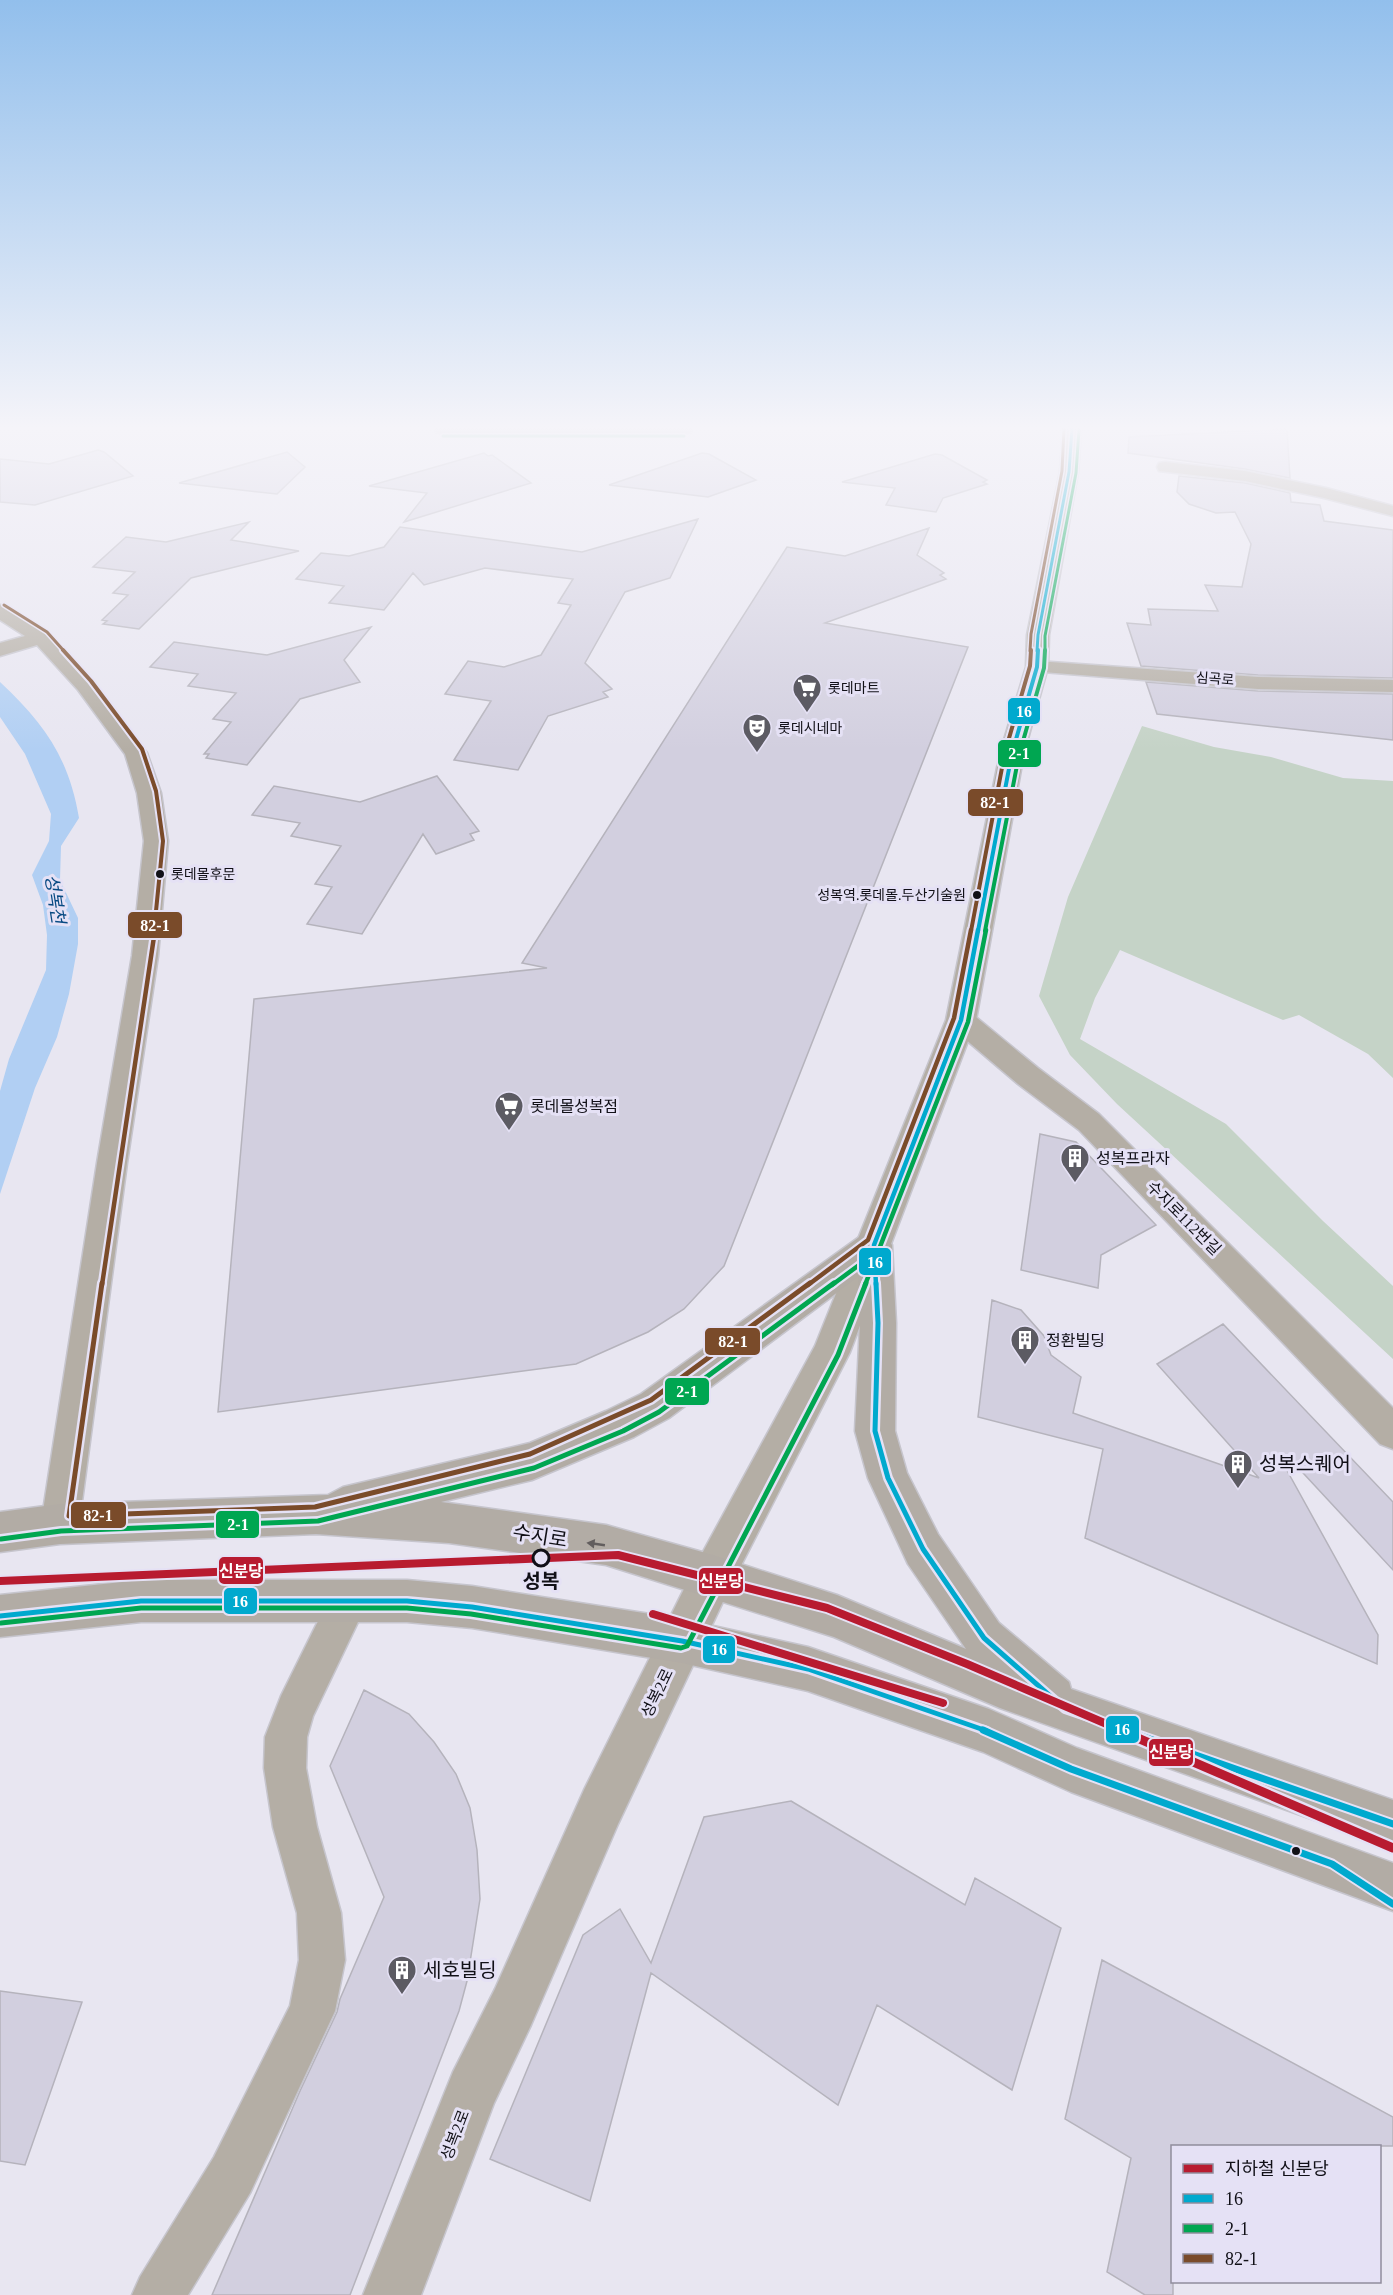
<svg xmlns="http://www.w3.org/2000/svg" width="1393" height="2295" font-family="'Times New Roman','Noto Sans KR',serif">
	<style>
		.green { fill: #c5d3c7 }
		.water { fill: #b1cff3 }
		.building { fill: #d2cfdf; stroke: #b5b3bc; stroke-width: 1.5 }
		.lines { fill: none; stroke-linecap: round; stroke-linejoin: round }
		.minor-casing { stroke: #c6c5cd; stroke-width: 3 }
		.tertiary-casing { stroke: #c6c5cd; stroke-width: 3 }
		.secondary-casing { stroke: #c6c5cd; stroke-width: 3 }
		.primary-casing { stroke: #c6c5cd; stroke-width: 3 }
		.minor { fill: #b4aea5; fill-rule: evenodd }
		.tertiary { fill: #b4aea5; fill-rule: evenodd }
		.secondary { fill: #b2aca5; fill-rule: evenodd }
		.primary { fill: #aca59e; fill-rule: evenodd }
		.bus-1-far4-casing { stroke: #e5e1f5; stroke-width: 6 }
		.bus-1-far3-casing { stroke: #e5e1f5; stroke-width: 8 }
		.bus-1-far2-casing { stroke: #e5e1f5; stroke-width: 9 }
		.bus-1-far1-casing { stroke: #e5e1f5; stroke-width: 10 }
		.bus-1-casing { stroke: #e5e1f5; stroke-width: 11 }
		.bus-2-far3-casing { stroke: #e5e1f5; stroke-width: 6 }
		.bus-2-far2-casing { stroke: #e5e1f5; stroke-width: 8 }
		.bus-2-far1-casing { stroke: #e5e1f5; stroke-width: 9 }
		.bus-2-casing { stroke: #e5e1f5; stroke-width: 10 }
		.bus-3-far3-casing { stroke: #e5e1f5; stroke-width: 6 }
		.bus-3-far2-casing { stroke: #e5e1f5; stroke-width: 8 }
		.bus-3-far1-casing { stroke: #e5e1f5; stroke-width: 9 }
		.bus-3-casing { stroke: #e5e1f5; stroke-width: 10 }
		.bus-1-far4 { stroke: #00a9ce; stroke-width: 3 }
		.bus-1-far3 { stroke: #00a9ce; stroke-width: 4 }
		.bus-1-far2 { stroke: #00a9ce; stroke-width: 4.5 }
		.bus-1-far1 { stroke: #00a9ce; stroke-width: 5 }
		.bus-1 { stroke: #00a9ce; stroke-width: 7 }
		.bus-2-far3 { stroke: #00a651; stroke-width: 3 }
		.bus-2-far2 { stroke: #00a651; stroke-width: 4 }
		.bus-2-far1 { stroke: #00a651; stroke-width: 4.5 }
		.bus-2 { stroke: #00a651; stroke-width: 5 }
		.bus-3-far3 { stroke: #7a4b2a; stroke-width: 3 }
		.bus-3-far2 { stroke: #7a4b2a; stroke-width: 4 }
		.bus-3-far1 { stroke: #7a4b2a; stroke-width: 4.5 }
		.bus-3 { stroke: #7a4b2a; stroke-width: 5 }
		.metro-1-far1-casing { stroke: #e5e1f5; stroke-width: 12 }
		.metro-1-casing { stroke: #e5e1f5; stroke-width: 14 }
		.metro-1-far1 { stroke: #b81b30; stroke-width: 8 }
		.metro-1 { stroke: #b81b30; stroke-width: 9 }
		.oneway { fill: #625e5e }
		.bus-dot { fill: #111017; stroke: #e5e1f5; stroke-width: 2 }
		.stop-dot { fill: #e5e1f5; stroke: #111017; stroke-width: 3 }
		.labels { text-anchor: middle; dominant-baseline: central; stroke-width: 6; stroke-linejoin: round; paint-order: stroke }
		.far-street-label { font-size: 14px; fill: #111017; stroke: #e5e1f5 }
		.far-poi-label { font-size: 14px; fill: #111017; stroke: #e5e1f5; text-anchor: start }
		.bus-label { font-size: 14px; fill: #111017; stroke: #e5e1f5; text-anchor: start }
		.poi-label { font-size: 16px; fill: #111017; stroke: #e5e1f5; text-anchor: start }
		.street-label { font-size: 16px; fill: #111017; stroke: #e5e1f5 }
		.water-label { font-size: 18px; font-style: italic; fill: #084a83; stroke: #e5e1f5 }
		.near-poi-label { font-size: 20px; fill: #111017; stroke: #e5e1f5; text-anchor: start }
		.near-street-label { font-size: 20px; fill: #111017; stroke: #e5e1f5 }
		.near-stop-label { font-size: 20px; font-weight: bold; fill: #111017; stroke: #e5e1f5 }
		.line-badge { stroke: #e5e1f5; stroke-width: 2 }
		.badge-label { font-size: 16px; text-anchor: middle; font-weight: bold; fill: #fff }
	</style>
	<rect width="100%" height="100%" fill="#e8e6f1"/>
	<path class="green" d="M1142,726L1214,747L1271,757L1343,778L1393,781V1078L1368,1054L1299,1015L1283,1020L1120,950L1095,998L1080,1039L1226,1124L1323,1221L1393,1286V1359L1117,1104L1070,1055L1039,996L1068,897Z"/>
	<path class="water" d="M0,682C44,723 69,758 79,818L61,846L60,880L78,918V944L69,994L57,1037L35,1088L0,1194V1091L9,1059L46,970L47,935L43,905L32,875L49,841L51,814L25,754L0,717Z"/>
	<path class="building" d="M1287,429L1290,478L1245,469L1128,453L1129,437Z
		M98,450L104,452L133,476L35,505L0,502V459L49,464Z
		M287,452L305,467L277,494L179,483Z
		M484,453L488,456L492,455L531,483L404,522L427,493L369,486Z
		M702,453L709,454L756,480L708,497L609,485Z
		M935,454L942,455L987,480L983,482L987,484L943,498L936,512L886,505L895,488L842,482Z
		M1179,476L1245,483L1290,493L1291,502L1320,505L1324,521L1393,530V678L1258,675L1141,666L1127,623L1151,625L1148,609L1218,611L1205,585L1242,587L1251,544L1235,512L1216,513L1189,504L1177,492Z
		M698,519L670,578L625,592L585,663L612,689L603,692L608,697L548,716L518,770L454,760L491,701L445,694L468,661L504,667L541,655L571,605L558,603L573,579L485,568L424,585L413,573L384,610L329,603L344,586L296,579L321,553L349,556L384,547L400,527L582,552Z
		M249,522L231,540L299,551L191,578L139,629L103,624L107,621L102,620L128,595L113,593L135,572L93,567L126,537L166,542Z
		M929,528L917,555L944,573L940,575L946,579L825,623L968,647L724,1266L684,1309L648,1332L576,1364L218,1412L254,999L547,968L522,963L787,547L845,556Z
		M371,627L344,660L360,682L300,699L247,765L206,758L209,754H204L231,722L213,719L236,693L188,686L198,674L150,667L174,642L267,655Z
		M1146,682L1258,691L1393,694V740L1157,714Z
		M437,776L479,831L470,834L474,840L436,854L423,834L362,934L307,924L332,887L315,884L341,846L291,836L300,823L252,815L274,786L360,802Z
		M1040,1134L1076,1142L1156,1225L1101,1255L1098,1288L1021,1270Z
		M992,1300L1021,1310L1044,1336L1051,1355L1081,1377L1073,1413L1259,1478L1157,1364L1223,1324L1393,1502V1570L1291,1460L1284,1465L1378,1635L1377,1664L1085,1538L1103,1449L978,1417Z
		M364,1690L409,1714L434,1742L456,1774L470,1808L477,1850L480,1899L467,1981L459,2011L350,2295H212L300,2091L337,2012L340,1999L384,1897L330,1766Z
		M791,1801L965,1905L975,1878L1061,1928L1012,2090L877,2005L838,2105L651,1973L590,2201L490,2159L583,1935L620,1909L651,1963L704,1817Z
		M1102,1960L1393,2117V2146H1173V2295H1145L1107,2272L1131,2158L1065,2119Z
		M0,1991L82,2002L25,2165L0,2161Z"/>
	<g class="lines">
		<g class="minor-casing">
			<path id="minor" d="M1165,462L1245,471L1326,488L1393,506V516L1324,498L1245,481L1159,471L1157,467L1159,463Z
				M0,605L7,607L48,633L92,682L147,753L161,793L168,841L158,956L127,1163L79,1524L73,1537L60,1542L47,1537L41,1524L97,1163L132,956L144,841L137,793L125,754L78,690L37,645L0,656V643L25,636L0,620Z
				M1037,661L1258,677L1393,680V692L1258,689L1030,671L1027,667L1030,663Z
				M961,1010L971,1013L1038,1068L1099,1114L1393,1408V1449L1380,1444L1079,1130L1018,1084L951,1027L947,1020L951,1013Z
				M349,1582L363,1587L368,1601L313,1716L307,1737L306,1768L317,1827L341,1913L345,1960L335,2011L250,2193L188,2295H132L140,2277L214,2157L290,2006L299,1960L297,1913L273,1827L264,1768L265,1737L281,1696L335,1587Z"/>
		</g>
		<g class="tertiary-casing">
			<path id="tertiary" d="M1063,429H1081L1078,472L1049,635L1048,667L1024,753L976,1020L850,1352L728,1591L618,1824L531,2025L494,2103L421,2295H363L453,2072L495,1989L584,1790L698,1561L815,1346L946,1020L1000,753L1026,667L1027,635L1060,472Z"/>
		</g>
		<g class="secondary-casing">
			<path id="secondary" d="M874,1230L886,1235L892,1245L896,1323L895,1431L907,1473L938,1534L999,1623L1069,1682L1071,1689L1393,1800V1848L1000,1708L834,1637L606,1565L449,1543L316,1534L60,1544L0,1552V1512L60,1504L328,1495L343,1487L530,1443L606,1411L641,1394L862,1235ZM858,1277L860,1323L855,1431L868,1478L908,1564L966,1649L837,1595L713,1555L606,1525L441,1502L532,1480L634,1437L669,1418Z
				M141,1580H407L472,1586L682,1619L808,1647L989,1709L1077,1748L1393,1863V1911L1071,1792L983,1752L808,1691L682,1663L472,1628L407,1622H141L0,1637V1595Z"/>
		</g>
		<g class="primary-casing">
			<path id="primary" d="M434,429H693L690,433L684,434H443L437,433Z"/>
		</g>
		<use href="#minor" class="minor"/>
		<use href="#tertiary" class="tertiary"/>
		<use href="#secondary" class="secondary"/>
		<use href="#primary" class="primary"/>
		<g class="bus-1-far4-casing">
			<path id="bus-1-far4" d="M1037,651L1038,635L1069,472L1072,429"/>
		</g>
		<g class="bus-1-far3-casing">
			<path id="bus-1-far3" d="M978,931L1012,753L1037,667L1038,650"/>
		</g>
		<g class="bus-1-far2-casing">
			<path id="bus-1-far2" d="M876,1285L874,1245L961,1020L978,930"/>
		</g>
		<g class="bus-1-far1-casing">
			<path id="bus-1-far1" d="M876,1283L878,1323L875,1431L888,1478L923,1549L984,1638L1065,1709L1129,1731
				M0,1616L141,1601H407L472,1607L682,1641L808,1669L987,1731"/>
		</g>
		<g class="bus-1-casing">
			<path id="bus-1" d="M983,1730L1071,1769L1332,1864L1393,1904
				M1124,1730L1393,1824"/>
		</g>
		<g class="bus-2-far3-casing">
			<path id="bus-2-far3" d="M443,436H684
				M1045,651V636L1076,473L1079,430"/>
		</g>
		<g class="bus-2-far2-casing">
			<path id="bus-2-far2" d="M985,931L1019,755L1044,668L1045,650"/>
		</g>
		<g class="bus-2-far1-casing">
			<path id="bus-2-far1" d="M832,1285L878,1251
				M865,1285L968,1022L986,930"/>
		</g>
		<g class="bus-2-casing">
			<path id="bus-2" d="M1,1539L61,1531L318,1521L534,1468L623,1431L659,1412L834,1283
				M1,1623L141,1608H407L471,1614L681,1648L687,1646L838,1355L866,1283"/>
		</g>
		<g class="bus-3-far3-casing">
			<path id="bus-3-far3" d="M4,605L47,632L64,651
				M1030,651L1031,634L1062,471L1064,429"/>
		</g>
		<g class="bus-3-far2-casing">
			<path id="bus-3-far2" d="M63,650L91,681L142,749L156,791L163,841L154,931
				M971,931L1005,752L1030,666L1031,650"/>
		</g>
		<g class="bus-3-far1-casing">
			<path id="bus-3-far1" d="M102,1285L155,930
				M808,1285L868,1240L954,1018L971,930"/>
		</g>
		<g class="bus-3-casing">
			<path id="bus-3" d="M102,1283L69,1516L315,1507L530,1454L651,1400L810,1283"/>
		</g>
		<use href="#bus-1-far4" class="bus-1-far4"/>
		<use href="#bus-1-far3" class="bus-1-far3"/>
		<use href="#bus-1-far2" class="bus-1-far2"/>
		<use href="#bus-1-far1" class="bus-1-far1"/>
		<use href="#bus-1" class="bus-1"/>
		<use href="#bus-2-far3" class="bus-2-far3"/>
		<use href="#bus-2-far2" class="bus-2-far2"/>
		<use href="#bus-2-far1" class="bus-2-far1"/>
		<use href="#bus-2" class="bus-2"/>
		<use href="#bus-3-far3" class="bus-3-far3"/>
		<use href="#bus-3-far2" class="bus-3-far2"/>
		<use href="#bus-3-far1" class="bus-3-far1"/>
		<use href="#bus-3" class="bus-3"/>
		<g class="metro-1-far1-casing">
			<path id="metro-1-far1" d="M0,1581L618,1555L827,1608L967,1664L1123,1731
				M653,1614L943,1703"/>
		</g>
		<g class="metro-1-casing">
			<path id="metro-1" d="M1119,1730L1393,1848"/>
		</g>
		<use href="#metro-1-far1" class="metro-1-far1"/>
		<use href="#metro-1" class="metro-1"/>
	</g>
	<defs><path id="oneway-solid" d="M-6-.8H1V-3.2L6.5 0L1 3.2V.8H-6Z" transform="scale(1.5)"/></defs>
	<use class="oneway" href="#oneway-solid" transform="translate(596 1544) rotate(-172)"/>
	<linearGradient id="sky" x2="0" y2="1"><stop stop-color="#92bfec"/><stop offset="0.57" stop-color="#f5f4f9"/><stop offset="1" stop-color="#f5f4f9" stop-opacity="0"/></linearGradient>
	<rect width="1393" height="750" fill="url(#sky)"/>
	<defs>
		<g id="supermarket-pin" transform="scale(1.5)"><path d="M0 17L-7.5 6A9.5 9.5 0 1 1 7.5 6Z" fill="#5c5b63" stroke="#e5e1f5"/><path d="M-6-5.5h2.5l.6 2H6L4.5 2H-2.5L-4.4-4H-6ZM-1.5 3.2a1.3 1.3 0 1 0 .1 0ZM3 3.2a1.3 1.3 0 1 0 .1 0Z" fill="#fff"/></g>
		<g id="theatre-pin" transform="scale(1.5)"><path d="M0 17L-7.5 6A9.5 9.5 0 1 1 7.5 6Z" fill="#5c5b63" stroke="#e5e1f5"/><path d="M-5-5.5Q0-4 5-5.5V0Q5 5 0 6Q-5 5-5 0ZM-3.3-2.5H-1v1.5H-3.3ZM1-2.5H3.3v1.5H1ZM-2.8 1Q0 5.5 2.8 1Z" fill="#fff"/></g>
		<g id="building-pin" transform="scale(1.5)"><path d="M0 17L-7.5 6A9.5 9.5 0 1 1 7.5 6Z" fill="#5c5b63" stroke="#e5e1f5"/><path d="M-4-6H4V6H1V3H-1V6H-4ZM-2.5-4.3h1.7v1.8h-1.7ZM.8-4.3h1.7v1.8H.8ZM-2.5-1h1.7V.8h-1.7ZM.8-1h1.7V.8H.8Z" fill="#fff"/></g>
	</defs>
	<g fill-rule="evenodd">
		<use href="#supermarket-pin" x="807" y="688"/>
		<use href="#theatre-pin" x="757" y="728"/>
		<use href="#supermarket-pin" x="509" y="1106"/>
		<use href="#building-pin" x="1075" y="1158"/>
		<use href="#building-pin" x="1025" y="1340"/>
		<use href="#building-pin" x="1238" y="1464"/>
		<use href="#building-pin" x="402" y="1970"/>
	</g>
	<g class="bus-dot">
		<circle cx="160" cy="874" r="5"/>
		<circle cx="977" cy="895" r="5"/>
		<circle cx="1296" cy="1851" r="5"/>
	</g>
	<circle class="stop-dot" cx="541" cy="1558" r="8"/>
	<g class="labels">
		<g class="far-street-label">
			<text transform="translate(1215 679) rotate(4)">심곡로</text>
		</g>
		<g class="far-poi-label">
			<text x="828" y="688">롯데마트</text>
			<text x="778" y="728">롯데시네마</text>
		</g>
		<g class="bus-label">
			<text x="171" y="874">롯데몰후문</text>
			<text x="966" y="895" text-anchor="end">성복역.롯데몰.두산기술원</text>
		</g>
		<g class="poi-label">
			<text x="530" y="1106">롯데몰성복점</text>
			<text x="1096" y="1158">성복프라자</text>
			<text x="1046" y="1340">정환빌딩</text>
		</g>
		<g class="street-label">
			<text transform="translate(1184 1218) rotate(45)">수지로112번길</text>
			<text transform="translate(657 1693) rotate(-64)">성복2로</text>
			<text transform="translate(455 2135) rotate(-69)">성복2로</text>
		</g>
		<g class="water-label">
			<text transform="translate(55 899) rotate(81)">성복천</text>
		</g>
		<g class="near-poi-label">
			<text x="1259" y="1464">성복스퀘어</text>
			<text x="423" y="1970">세호빌딩</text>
		</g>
		<g class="near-street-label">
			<text transform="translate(540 1536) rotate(9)">수지로</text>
		</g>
		<g class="near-stop-label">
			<text x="541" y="1581">성복</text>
		</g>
	</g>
	<g class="line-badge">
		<rect x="1007" y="697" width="34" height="28" rx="6" fill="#00a9ce"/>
		<rect x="997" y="739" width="45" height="29" rx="6" fill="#00a651"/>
		<rect x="967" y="788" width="57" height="29" rx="6" fill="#7a4b2a"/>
		<rect x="127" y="911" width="56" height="28" rx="6" fill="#7a4b2a"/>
		<rect x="858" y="1247" width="34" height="29" rx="6" fill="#00a9ce"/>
		<rect x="704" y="1327" width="57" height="29" rx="6" fill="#7a4b2a"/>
		<rect x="664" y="1377" width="46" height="29" rx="6" fill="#00a651"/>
		<rect x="70" y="1501" width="57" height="28" rx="6" fill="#7a4b2a"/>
		<rect x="215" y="1510" width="45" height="29" rx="6" fill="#00a651"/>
		<rect x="218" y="1556" width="46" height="29" rx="6" fill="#b81b30"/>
		<rect x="698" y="1567" width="46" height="28" rx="6" fill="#b81b30"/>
		<rect x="223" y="1587" width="35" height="28" rx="6" fill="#00a9ce"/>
		<rect x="702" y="1635" width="34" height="29" rx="6" fill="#00a9ce"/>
		<rect x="1105" y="1715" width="35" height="29" rx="6" fill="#00a9ce"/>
		<rect x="1148" y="1738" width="46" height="29" rx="6" fill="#b81b30"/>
	</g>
	<g class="badge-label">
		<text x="1024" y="717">16</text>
		<text x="1019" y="759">2-1</text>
		<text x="995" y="808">82-1</text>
		<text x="155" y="931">82-1</text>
		<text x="875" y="1268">16</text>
		<text x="733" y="1347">82-1</text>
		<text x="687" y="1397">2-1</text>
		<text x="98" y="1521">82-1</text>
		<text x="238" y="1530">2-1</text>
		<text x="241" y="1577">신분당</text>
		<text x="721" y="1587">신분당</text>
		<text x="240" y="1607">16</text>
		<text x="719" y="1655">16</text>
		<text x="1122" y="1735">16</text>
		<text x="1171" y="1758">신분당</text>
	</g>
	<rect x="1171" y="2145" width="210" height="138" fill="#e5e1f5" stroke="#908d9c" stroke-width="1.5"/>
	<rect x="1183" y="2164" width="30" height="9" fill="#b81b30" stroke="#908d9c" stroke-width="1.5"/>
	<text x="1225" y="2175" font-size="18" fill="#111017">지하철 신분당</text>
	<rect x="1183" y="2194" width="30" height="9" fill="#00a9ce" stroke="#908d9c" stroke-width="1.5"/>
	<text x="1225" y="2205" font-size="18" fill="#111017">16</text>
	<rect x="1183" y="2224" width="30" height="9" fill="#00a651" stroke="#908d9c" stroke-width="1.5"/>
	<text x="1225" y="2235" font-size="18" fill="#111017">2-1</text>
	<rect x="1183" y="2254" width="30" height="9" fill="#7a4b2a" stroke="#908d9c" stroke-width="1.5"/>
	<text x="1225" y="2265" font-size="18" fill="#111017">82-1</text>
</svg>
